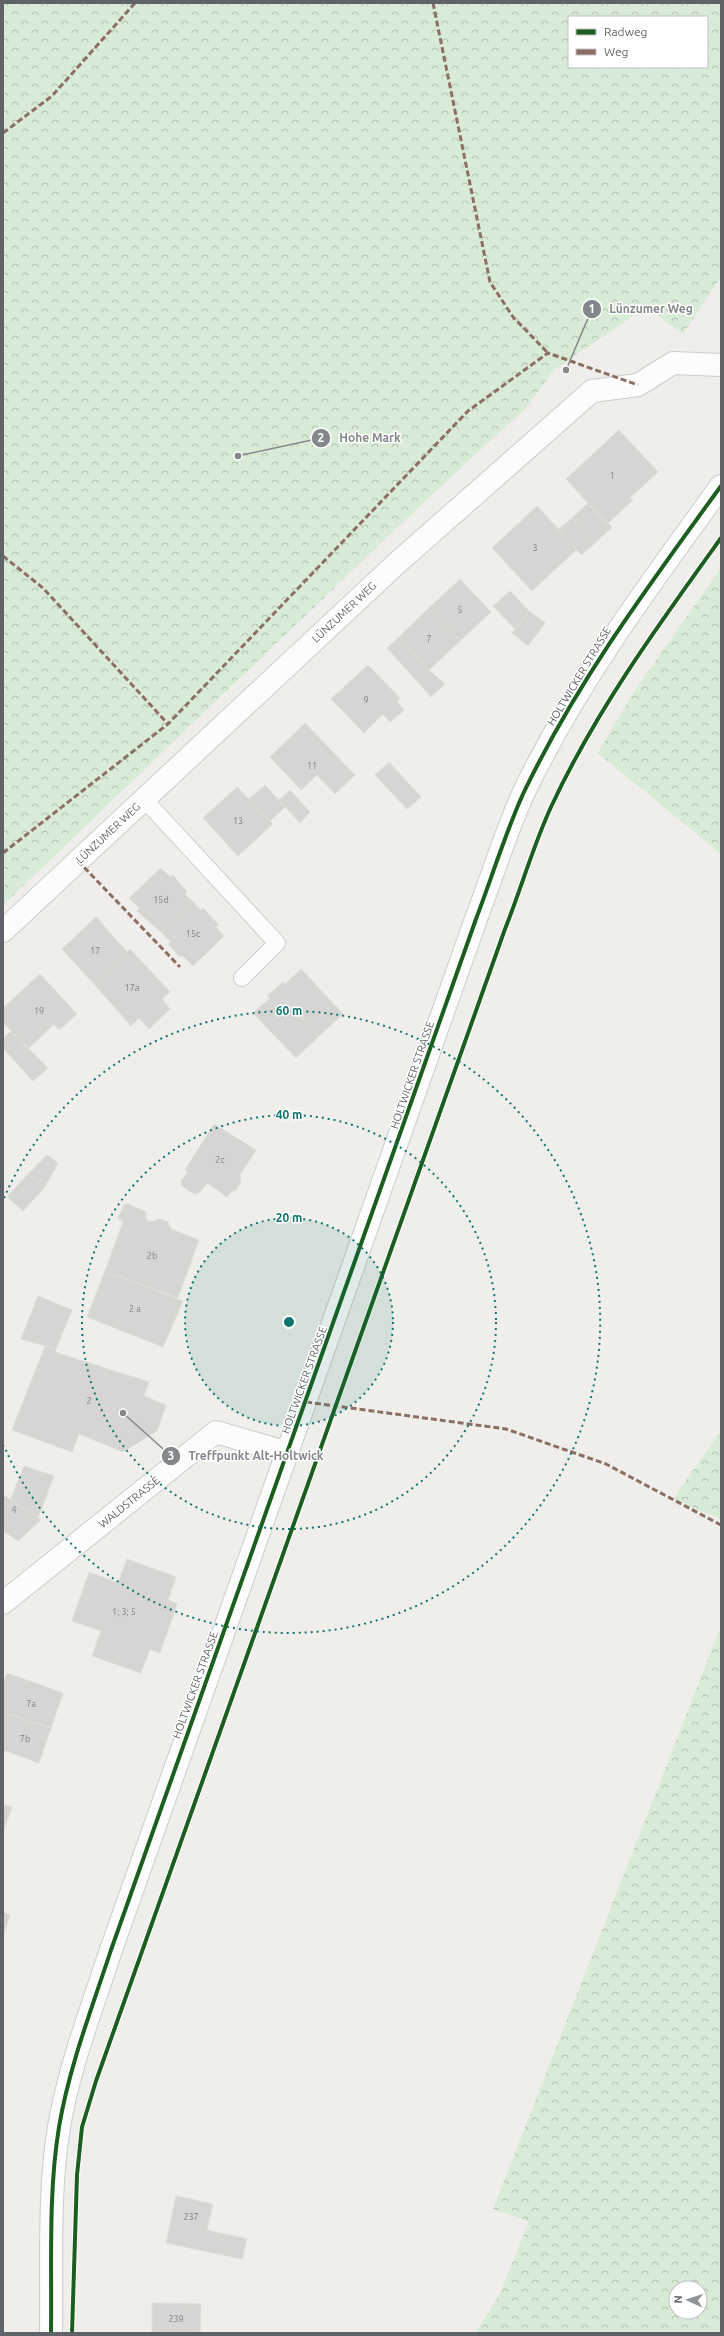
<svg xmlns="http://www.w3.org/2000/svg" width="724" height="2336" font-family="Ubuntu,sans-serif">
	<style>
		.forest { fill: url(#forest-crowns); fill-rule: evenodd }
		.building { fill: #d6d5d3; stroke: #deddd9 }
		.lines { fill: none; stroke-linecap: round; stroke-linejoin: round }
		.service-casing { stroke: #cbcccc; stroke-width: 18 }
		.minor-casing { stroke: #cbcccc; stroke-width: 24 }
		.tertiary-casing { stroke: #cbcccc; stroke-width: 24 }
		.service { stroke: #fdfcfc; stroke-width: 16 }
		.minor { stroke: #fdfcfc; stroke-width: 22 }
		.tertiary { stroke: #fdfcfc; stroke-width: 22 }
		.quiet { stroke: #8d6e63; stroke-width: 3; stroke-dasharray: 6 3; stroke-linecap: butt }
		.cycleway-casing { stroke: #fff; stroke-width: 6 }
		.cycleway { stroke: #1b5e20; stroke-width: 4 }
		.ring { fill: none; stroke: #0f766e; stroke-width: 2; stroke-dasharray: 2 4 }
		.labels { text-anchor: middle; dominant-baseline: central; stroke-width: 3; stroke-linejoin: round; paint-order: stroke }
		.number-label { font-size: 9px; fill: #7e8184 }
		.street-label { font-size: 11px; fill: #5f6368; stroke: #fff }
		.centre { fill: #0f766e; stroke: #fff; stroke-width: 2 }
		.ring-label { font-size: 12px; text-anchor: middle; font-weight: bold; fill: #0f766e; stroke: #fff; stroke-width: 3; stroke-linejoin: round; paint-order: stroke }
		.leader { fill: none; stroke: #84888a; stroke-width: 1.5 }
		.callout-dot { fill: #84888a; stroke: #fff; stroke-width: 1.5 }
		.mark-label { font-size: 12px; text-anchor: middle; font-weight: bold; fill: #fff }
		.callout-label { font-size: 12px; text-anchor: middle; font-weight: bold; fill: #84888a; stroke: #fff; stroke-width: 3; stroke-linejoin: round; paint-order: stroke }
	</style>
	<defs>
		<pattern id="forest-crowns" width="20" height="18" patternUnits="userSpaceOnUse"><rect width="20" height="18" fill="#d8ebd6"/><path d="M2 6a3 3 0 1 1 6 0M12 15a3 3 0 1 1 6 0" fill="none" stroke="#b2c2b1"/></pattern>
	</defs>
	<rect width="100%" height="100%" fill="#efeeea"/>
	<path class="forest" d="M3,3H721V277L683,334L646,307L554,370L525,409L423,503L3,905ZM569,17H707V67H569Z
		M721,568V854L598,753L633,693Z
		M721,1431V1519L673,1499Z
		M721,1626V2333H475L500,2294L529,2221L493,2209ZM676,2288H700V2312H676Z"/>
	<path class="building" d="M619,430L658,472L630,498L633,500L607,524L566,479Z
		M588,503L612,527L595,543L572,518Z
		M537,506L577,549L532,591L492,548Z
		M572,518L595,543L581,555L559,529Z
		M460,579L491,612L460,641L429,608Z
		M510,591L529,611L515,629L493,606Z
		M429,608L460,641L429,670L399,637Z
		M529,611L545,623L528,646L512,633Z
		M399,637L429,670L417,681L387,648Z
		M368,665L400,698L397,702L404,710L390,722L383,714L364,733L331,699Z
		M429,670L445,684L431,697L417,681Z
		M305,723L355,775L335,794L317,775L301,790L270,757Z
		M389,762L421,797L407,809L375,775Z
		M265,785L285,807L270,821L249,799Z
		M237,787L273,824L238,856L203,818Z
		M290,790L310,812L300,823L279,800Z
		M161,868L170,877L173,875L187,892L185,894L193,902L161,932L137,911L140,909L129,898Z
		M193,902L201,911L203,908L219,925L216,927L224,936L193,966L182,955L180,957L168,944L171,942L161,932Z
		M96,917L127,952L94,984L62,949Z
		M130,949L170,992L162,999L170,1009L149,1029L139,1018L131,1026L94,984Z
		M301,969L343,1014L319,1036L275,989L283,982L285,984Z
		M40,974L77,1014L59,1030L54,1024L28,1049L3,1022V1008Z
		M275,989L319,1036L296,1058L253,1013L270,998L267,996Z
		M11,1031L48,1068L33,1081L3,1048V1039Z
		M214,1124L256,1150L240,1175L241,1182L236,1190L231,1192L227,1197L207,1183L200,1192L194,1194L182,1186L181,1181L188,1172L185,1170Z
		M47,1155L58,1163L44,1188L28,1174Z
		M28,1174L44,1188L23,1211L7,1197Z
		M128,1204L146,1212V1220L151,1222L160,1219L168,1222L171,1229L199,1240L178,1298L105,1271L123,1222L118,1218L124,1205Z
		M105,1271L183,1301L163,1347L87,1317Z
		M38,1296L72,1310L56,1349L21,1339Z
		M45,1346L56,1349L55,1352L149,1382L144,1396L166,1405L157,1431L123,1452L79,1434L72,1452L12,1430Z
		M24,1466L54,1476L38,1518L10,1501Z
		M3,1495L41,1520L18,1541L3,1531Z
		M127,1559L176,1577L168,1600L177,1604L160,1653L150,1649L141,1673L92,1656L101,1631L72,1621L89,1572L118,1583Z
		M7,1673L63,1693L51,1728L3,1712V1685Z
		M3,1712L51,1728L39,1763L3,1750Z
		M3,1804L12,1807L3,1832Z
		M3,1912L10,1915L3,1936Z
		M176,2196L213,2204L207,2230L247,2239L242,2259L166,2243Z
		M152,2303L201,2304L200,2333H152Z"/>
	<g class="lines">
		<g class="service-casing">
			<path id="service" d="M144,799L277,943L242,978"/>
		</g>
		<g class="minor-casing">
			<path id="minor" d="M3,931L396,564L592,391L638,385L673,363L721,365
				M3,1603L216,1432L288,1453"/>
		</g>
		<g class="tertiary-casing">
			<path id="tertiary" d="M51,2333C52,2265 48,2194 59,2127C69,2067 92,2008 111,1950L476,919C492,877 505,834 523,794C576,683 649,585 721,486"/>
		</g>
		<use href="#service" class="service"/>
		<use href="#minor" class="minor"/>
		<use href="#tertiary" class="tertiary"/>
		<path class="quiet" d="M433,3L490,282L513,317L548,353
			M3,133L52,96L135,3
			M3,556L43,588L168,724
			M3,853L168,724L468,411L548,353L638,385
			M78,861L180,967
			M306,1402L506,1429L606,1464L721,1525"/>
		<g class="cycleway-casing">
			<path id="cycleway" d="M51,2333C52,2265 48,2194 59,2127C69,2067 92,2008 111,1950L476,919C492,877 505,834 523,794C576,683 649,585 721,486
				M72,2333L77,2175L82,2127L96,2081L505,929C521,889 533,846 551,807C596,710 659,624 721,538"/>
		</g>
		<use href="#cycleway" class="cycleway"/>
	</g>
	<circle cx="289" cy="1322" r="104" fill="#0f766e" fill-opacity=".12"/>
	<g class="ring">
		<circle cx="289" cy="1322" r="104"/>
		<circle cx="289" cy="1322" r="207"/>
		<path d="M4 1198A311 311 0 1 1 4 1446"/>
	</g>
	<g class="labels">
		<g class="number-label">
			<text x="612" y="476">1</text>
			<text x="535" y="548">3</text>
			<text x="460" y="610">5</text>
			<text x="429" y="639">7</text>
			<text x="366" y="700">9</text>
			<text x="312" y="766">11</text>
			<text x="238" y="821">13</text>
			<text x="161" y="900">15d</text>
			<text x="193" y="934">15c</text>
			<text x="95" y="951">17</text>
			<text x="132" y="988">17a</text>
			<text x="39" y="1011">19</text>
			<text x="220" y="1160">2c</text>
			<text x="152" y="1256">2b</text>
			<text x="135" y="1309">2 a</text>
			<text x="89" y="1401">2</text>
			<text x="14" y="1510">4</text>
			<text x="124" y="1612">1; 3; 5</text>
			<text x="31" y="1704">7a</text>
			<text x="25" y="1739">7b</text>
			<text x="191" y="2217">237</text>
			<text x="176" y="2319">239</text>
		</g>
		<g class="street-label">
			<text transform="translate(344 612) rotate(-43)">LÜNZUMER WEG</text>
			<text transform="translate(579 676) rotate(-59)">HOLTWICKER STRASSE</text>
			<text transform="translate(108 833) rotate(-43)">LÜNZUMER WEG</text>
			<text transform="translate(412 1075) rotate(-71)">HOLTWICKER STRASSE</text>
			<text transform="translate(304 1380) rotate(-70)">HOLTWICKER STRASSE</text>
			<text transform="translate(129 1502) rotate(-39)">WALDSTRASSE</text>
			<text transform="translate(195 1685) rotate(-70)">HOLTWICKER STRASSE</text>
		</g>
	</g>
	<circle cx="289" cy="1322" r="6" class="centre"/>
	<g class="ring-label">
		<text x="289" y="1015">60 m</text>
		<text x="289" y="1119">40 m</text>
		<text x="289" y="1222">20 m</text>
	</g>
	<path class="leader" d="M566 370L592 309M238 456L321 438M123 1413L171 1456"/>
	<g class="callout-dot">
		<circle cx="566" cy="370" r="4"/>
		<circle cx="238" cy="456" r="4"/>
		<circle cx="123" cy="1413" r="4"/>
		<circle cx="592" cy="309" r="10"/>
		<circle cx="321" cy="438" r="10"/>
		<circle cx="171" cy="1456" r="10"/>
	</g>
	<g class="mark-label">
		<text x="592" y="313">1</text>
		<text x="321" y="442">2</text>
		<text x="171" y="1460">3</text>
	</g>
	<g class="callout-label">
		<text x="651" y="313">Lünzumer Weg</text>
		<text x="370" y="442">Hohe Mark</text>
		<text x="256" y="1460">Treffpunkt Alt-Holtwick</text>
	</g>
	<rect width="724" height="2336" fill="none" stroke="#5f6368" stroke-width="8"/>
	<rect x="568" y="16" width="140" height="52" fill="#ffffff" stroke="#bfc1c3"/>
	<rect x="576" y="29" width="20" height="6" fill="#1b5e20" stroke="#bfc1c3"/>
	<text x="604" y="36" font-size="12" fill="#5f6368">Radweg</text>
	<rect x="576" y="49" width="20" height="6" fill="#8d6e63" stroke="#bfc1c3"/>
	<text x="604" y="56" font-size="12" fill="#5f6368">Weg</text>
	<g transform="translate(688 2300) rotate(273)"><circle r="19" fill="#ffffff" stroke="#bfc1c3"/>
	<path d="M0-3L7 15L0 10L-7 15Z" fill="#919496"/>
	<text y="-6" font-size="11" font-weight="bold" text-anchor="middle" fill="#5f6368">N</text>
	</g>
</svg>
